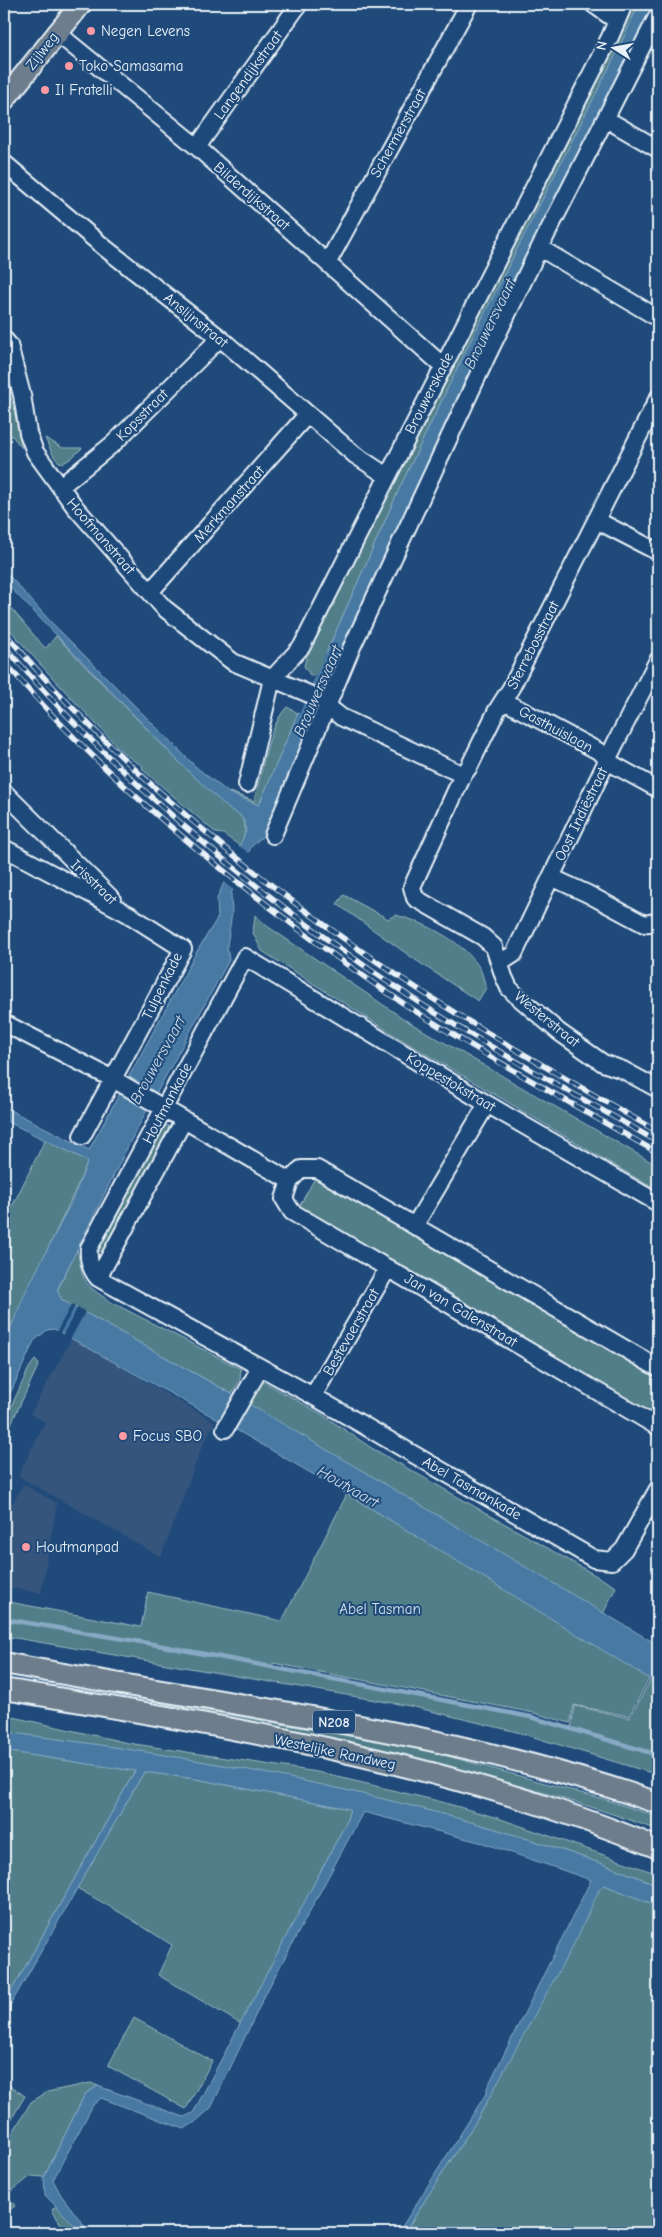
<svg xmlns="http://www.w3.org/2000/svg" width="662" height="2237" font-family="'Comic Neue',sans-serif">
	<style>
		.built { fill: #34557d }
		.green { fill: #517e88; stroke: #9cb8c0 }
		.water { fill: #4679a3; stroke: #87a9c5 }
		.pier { fill: #1f4a7a }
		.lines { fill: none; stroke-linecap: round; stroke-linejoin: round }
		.stream { stroke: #87a9c5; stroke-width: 4.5 }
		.canal { stroke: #4679a3; stroke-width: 16 }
		.minor-casing { stroke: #e8f1f8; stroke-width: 20 }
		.major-casing { stroke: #e8f1f8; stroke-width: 24 }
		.minor { stroke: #1f4a7a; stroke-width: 16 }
		.major { stroke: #6d7d8c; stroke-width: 20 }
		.rail-casing { stroke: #e8f1f8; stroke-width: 5.5 }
		.rail { stroke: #1f4a7a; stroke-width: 4; stroke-dasharray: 11; stroke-linecap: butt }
		.poi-dot { fill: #ff9aa2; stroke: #1f4a7a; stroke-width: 2 }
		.labels { text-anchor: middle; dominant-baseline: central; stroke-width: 4; stroke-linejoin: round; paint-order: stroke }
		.shield { fill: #1f4a7a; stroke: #acbfd2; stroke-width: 1 }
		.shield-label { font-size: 14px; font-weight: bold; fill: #e8f1f8 }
		.poi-label { font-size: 15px; fill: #e8f1f8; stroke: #1f4a7a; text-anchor: start }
		.street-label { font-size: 15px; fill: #e8f1f8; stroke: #1f4a7a }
		.park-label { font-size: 15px; fill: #d1e0e7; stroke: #1f4a7a }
		.water-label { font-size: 16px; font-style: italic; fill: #d0dfeb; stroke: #1f4a7a }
	</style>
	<rect width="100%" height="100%" fill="#1f4a7a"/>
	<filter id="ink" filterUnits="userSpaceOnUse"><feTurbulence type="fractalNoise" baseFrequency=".02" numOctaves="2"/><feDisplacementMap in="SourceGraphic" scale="10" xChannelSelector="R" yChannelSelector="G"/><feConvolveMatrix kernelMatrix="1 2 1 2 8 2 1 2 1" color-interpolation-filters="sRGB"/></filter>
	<g filter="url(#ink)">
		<path class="built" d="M72,1338L215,1422L201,1449L161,1557L18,1476L45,1422L30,1414Z
			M23,1484L57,1503L41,1593L4,1587V1508L14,1501Z"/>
		<path class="green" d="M629,4H639L618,50L468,346L401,485L316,676L310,675L304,666L307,655L336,599L389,485Z
			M8,383L22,448L4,426V387Z
			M45,438L63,448H82C59,471 58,466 45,438Z
			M4,600L44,647L46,648L56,636L187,770L240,815C248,827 245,833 240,846L223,834L216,833L143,770L142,765C125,758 111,739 97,725C65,692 34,658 4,623Z
			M287,707L298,713L259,805L229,793L230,792L254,801C262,773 267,728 287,707Z
			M344,895L388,919L395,915C423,921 466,943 480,969C483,974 484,982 486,988L478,1001L417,961L337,904Z
			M255,915L267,926L407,1021L658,1166V1191L399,1038L262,951L253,933Z
			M162,1123L175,1130L107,1255L94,1249Z
			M45,1140L88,1161C62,1223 30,1282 4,1344V1223Z
			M315,1178L658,1379V1417L435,1284L299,1207Z
			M77,1249C84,1283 81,1282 111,1302L241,1369L240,1380L232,1394L62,1300L57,1291Z
			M35,1360L39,1364L4,1439V1422L29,1368Z
			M264,1382L323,1415L370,1447L616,1587L603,1614L246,1404L254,1388Z
			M347,1494L650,1677L629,1716L574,1705L570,1723L534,1713L273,1663L272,1668L412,1694L571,1727L575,1706L630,1718L651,1679L658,1684V1775L517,1732L410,1706L4,1636V1601L141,1627L148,1592L282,1621Z
			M152,1701L422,1749L610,1801L658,1817V1830C495,1770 321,1739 152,1701Z
			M4,1715L128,1743L317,1772L438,1801L498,1818L658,1874V1885C448,1802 227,1761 4,1732Z
			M4,1751L135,1771L4,2004Z
			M144,1772L196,1779L350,1809L346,1823L241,2024L158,1975L172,1945L126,1916L77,1888Z
			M604,1885L658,1906V2233H404L478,2118L599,1890Z
			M134,2018L212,2061L186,2109L108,2066Z
			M4,2082L25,2096L4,2132Z
			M91,2083L98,2086L85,2094L44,2177L31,2176L7,2195L15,2206L9,2210L7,2224L18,2233H4V2147L31,2102L47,2092Z
			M56,2206L68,2216L82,2233H62V2226L52,2210Z"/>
		<path class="water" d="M639,4H657L328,681L316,676L401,485L468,346L618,50Z
			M4,570L50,621L196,767L229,793L259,805L298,713L311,720L273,820L264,835L251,847L231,894L232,913L227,946L229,960L132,1138L57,1290L62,1300L232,1394L658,1645V1684L354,1498L233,1428L54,1329L47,1330L34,1341L4,1407V1344L26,1291L71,1203L88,1161L4,1120V1107L89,1150L196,953L218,917L217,899L246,831L245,823L240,815L229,809L187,770L4,581Z
			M4,1732C227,1760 448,1802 658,1885V1906L604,1885L599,1890L578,1936L478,2118L404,2233H398L487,2092V2088L591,1880L483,1843L363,1812L268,1989L211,2108L194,2123L184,2129L101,2098L93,2105L53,2180L61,2195L90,2233H82L45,2195L44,2177L85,2094L98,2086L184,2117L193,2113L346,1823L350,1809L196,1779L144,1772L4,2016V2004L135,1771L4,1751Z"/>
		<path class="pier" d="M238,845L250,854L235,891L222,881Z
			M72,1304L75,1306L59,1335L56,1333Z
			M78,1307L85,1312L70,1340L62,1336Z"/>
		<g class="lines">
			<path class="stream" d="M4,1619L147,1643L531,1717L658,1755"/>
			<path class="canal" d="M298,738L331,659"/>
			<g class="minor-casing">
				<path id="minor" d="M593,4L617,21
					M56,32L197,147L443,366
					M606,119L658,149
					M197,147L299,4
					M4,163L105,248L220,338L355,455L387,476
					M540,248L658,318
					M328,262L469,4
					M4,339L9,345L22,395L28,433L35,452L75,507L164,608L233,662L328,702L331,709L341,717L463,775
					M658,398L511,688L497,710L469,767L463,775L412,887L415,898L483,937L494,947L504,977L509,988L517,996L559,1032L603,1063L623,1070L658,1089
					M60,487L114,443L220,338
					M596,520L658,552
					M150,592L307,415
					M504,701L600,752L614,765L658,789
					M247,784L272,679L302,646L610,37L624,4
					M4,792L112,899
					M273,835L351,649L487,356L533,261L658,15
					M4,848L128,914L183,949L82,1136
					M551,877L588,894L644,924L654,922L658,924
					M500,963L514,954L615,744L658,660
					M4,1023L113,1079L290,1181
					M658,1203L487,1104L245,957L89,1248C88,1260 90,1269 98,1278L313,1396L594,1559L612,1561L624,1549L658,1489
					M415,1225L487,1104
					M98,1278L184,1120
					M658,1368L317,1169H301L290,1181L284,1199L292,1212L658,1427
					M313,1396L388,1268
					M225,1429L260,1368"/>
			</g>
			<g class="major-casing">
				<path id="major" d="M4,100L81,4
					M4,1663C223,1705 447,1729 658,1803
					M4,1689C222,1726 453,1762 658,1848"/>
			</g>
			<use href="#minor" class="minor"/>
			<use href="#major" class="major"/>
			<g class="rail-casing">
				<path id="rail" d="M4,632C131,783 290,909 457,1014C523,1055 591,1093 658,1132
					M4,646C122,784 266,902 418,1002C496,1052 578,1096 658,1142
					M4,661C76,747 160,821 248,890C301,932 355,972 412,1009C492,1060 576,1106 658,1153"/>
			</g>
			<use href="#rail" class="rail"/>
		</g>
	</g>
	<g class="poi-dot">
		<circle cx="91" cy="31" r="5"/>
		<circle cx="69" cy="66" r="5"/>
		<circle cx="45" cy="90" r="5"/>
		<circle cx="123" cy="1436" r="5"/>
		<circle cx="26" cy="1547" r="5"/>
	</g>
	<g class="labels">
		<rect class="shield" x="313" y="1710.5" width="42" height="23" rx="4"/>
		<g class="shield-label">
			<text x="334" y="1722">N208</text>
		</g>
		<g class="poi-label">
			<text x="101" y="31">Negen Levens</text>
			<text x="79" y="66">Toko Samasama</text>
			<text x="55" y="90">Il Fratelli</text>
			<text x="133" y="1436">Focus SBO</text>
			<text x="36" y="1547">Houtmanpad</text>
		</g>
		<g class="street-label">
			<text transform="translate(42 51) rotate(-52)">Zijlweg</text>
			<text transform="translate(248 75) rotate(-54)">Langendijkstraat</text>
			<text transform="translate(398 133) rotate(-61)">Schermerstraat</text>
			<text transform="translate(252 196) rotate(41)">Bilderdijkstraat</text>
			<text transform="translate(196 320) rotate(39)">Anslijnstraat</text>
			<text transform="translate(429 393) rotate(-63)">Brouwerskade</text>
			<text transform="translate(142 415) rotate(-45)">Kopsstraat</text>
			<text transform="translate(229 504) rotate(-48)">Merkmanstraat</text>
			<text transform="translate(101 536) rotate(49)">Hoofmanstraat</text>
			<text transform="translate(533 645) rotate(-63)">Sterrebosstraat</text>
			<text transform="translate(556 729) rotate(28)">Gasthuislaan</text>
			<text transform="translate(581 814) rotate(-64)">Oost Indiëstraat</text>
			<text transform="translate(94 882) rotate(44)">Irisstraat</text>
			<text transform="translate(162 986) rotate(-64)">Tulpenkade</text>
			<text transform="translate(547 1019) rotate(39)">Westerstraat</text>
			<text transform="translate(451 1082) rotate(31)">Koppestokstraat</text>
			<text transform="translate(167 1103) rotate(-62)">Houtmankade</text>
			<text transform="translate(461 1310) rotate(31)">Jan van Galenstraat</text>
			<text transform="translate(351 1332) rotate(-60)">Bestevaerstraat</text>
			<text transform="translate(472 1488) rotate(30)">Abel Tasmankade</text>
			<text transform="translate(335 1752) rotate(12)">Westelijke Randweg</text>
		</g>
		<g class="park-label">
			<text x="380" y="1609">Abel Tasman</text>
		</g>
		<g class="water-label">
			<text transform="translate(490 324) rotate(-64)">Brouwersvaart</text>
			<text transform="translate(318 691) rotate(-66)">Brouwersvaart</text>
			<text transform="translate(158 1060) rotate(-61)">Brouwersvaart</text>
			<text transform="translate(348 1487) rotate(30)">Houtvaart</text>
		</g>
	</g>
	<rect width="662" height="2237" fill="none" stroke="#1f4a7a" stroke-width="20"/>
	<rect x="10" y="10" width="642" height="2217" fill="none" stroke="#e8f1f8" stroke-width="2" filter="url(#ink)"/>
	<g transform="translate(614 48) rotate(281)" stroke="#1f4a7a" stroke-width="4" paint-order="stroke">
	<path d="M0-4L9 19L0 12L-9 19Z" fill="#e8f1f8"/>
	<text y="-8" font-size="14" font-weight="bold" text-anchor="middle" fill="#e8f1f8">N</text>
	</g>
</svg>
